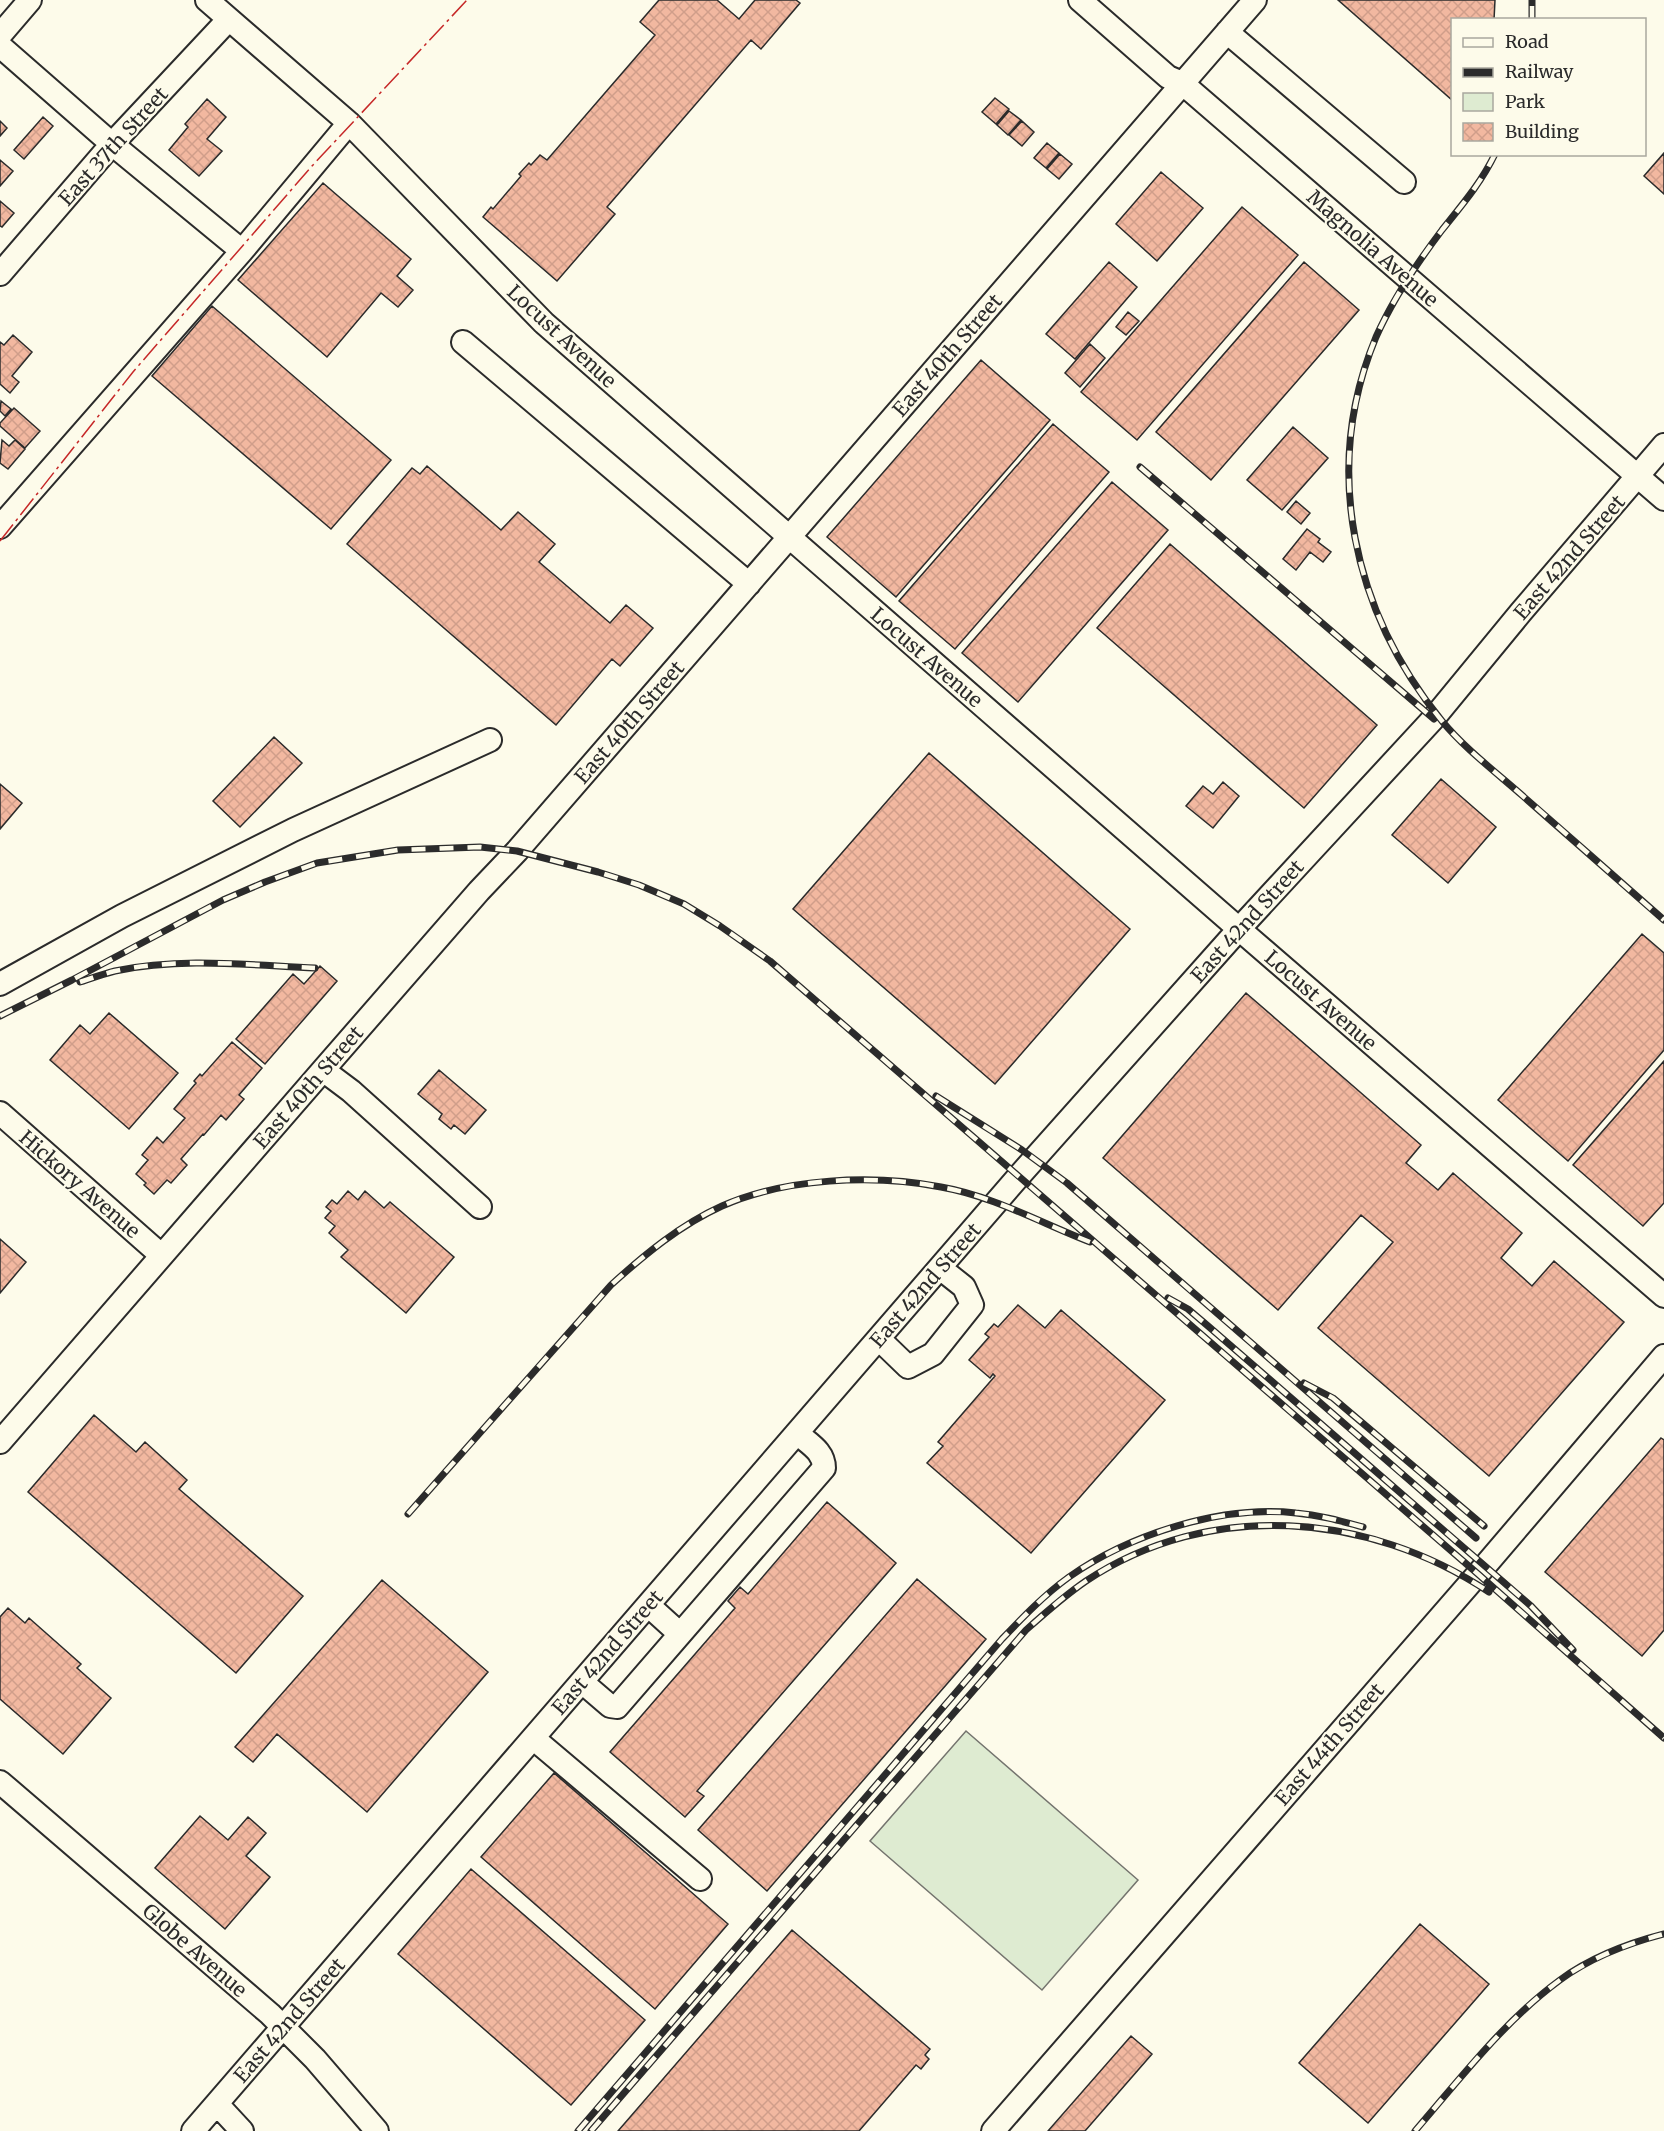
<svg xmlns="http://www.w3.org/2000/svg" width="1664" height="2131" font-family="Merriweather,serif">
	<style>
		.green { fill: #deebd1; stroke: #74746e; stroke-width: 1.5 }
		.building { fill: url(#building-cross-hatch); stroke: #2b2b2b; stroke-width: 1.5 }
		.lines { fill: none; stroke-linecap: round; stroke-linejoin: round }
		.minor-casing { stroke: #2b2b2b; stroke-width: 26 }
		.minor { stroke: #fdfbea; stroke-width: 22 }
		.rail-casing { stroke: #2b2b2b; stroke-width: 7 }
		.rail { stroke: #fdfbea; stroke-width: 4.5; stroke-dasharray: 14; stroke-linecap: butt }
		.power { stroke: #c62828; stroke-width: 1.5; stroke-dasharray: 21 4.5 3 4.5; stroke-linecap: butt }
		.labels { text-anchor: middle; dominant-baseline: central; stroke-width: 4.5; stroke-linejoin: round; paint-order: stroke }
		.street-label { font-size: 20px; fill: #2b2b2b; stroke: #fdfbea }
	</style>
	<defs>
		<pattern id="building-cross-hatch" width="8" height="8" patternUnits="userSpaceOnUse" patternTransform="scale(1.5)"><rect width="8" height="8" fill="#f2b8a0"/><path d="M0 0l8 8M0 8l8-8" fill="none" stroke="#d09e8a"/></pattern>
	</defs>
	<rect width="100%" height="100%" fill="#fdfbea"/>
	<path class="green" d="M966,1731L1138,1880L1042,1990L870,1841Z"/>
	<path class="building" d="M659,0H717L739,19L755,0H796L800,3L761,49L751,40L607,207L615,214L557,281L483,217L491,207L493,209L521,176L519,174L529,163L531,165L540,155L547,160L655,35L640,22Z
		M1338,0H1495L1494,20H1452V100Z
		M995,98L1009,109L996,124L982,112Z
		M207,99L226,117L207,139L222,151L199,176L169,150L188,127L185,124Z
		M1009,111L1021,120L1008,135L997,125Z
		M43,117L53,126L24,159L14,150Z
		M0,121L7,128L0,136Z
		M1022,121L1034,132L1022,146L1009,135Z
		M1047,143L1059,153L1046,168L1034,158Z
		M1664,153V194L1644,176Z
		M1060,154L1072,164L1059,179L1047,169Z
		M0,160L13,171L0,186Z
		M1161,172L1203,208L1157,261L1116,224Z
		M323,183L411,259L397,276L413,290L398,307L381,293L327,357L238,280Z
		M0,201L14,213L2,227L0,226Z
		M1242,207L1298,255L1137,440L1081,392Z
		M1109,262L1137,287L1075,359L1046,334Z
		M1304,262L1359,310L1211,480L1156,432Z
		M212,306L391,460L331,529L152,376Z
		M1128,312L1139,321L1126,335L1116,327Z
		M13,335L32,352L12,376L19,382L10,393L0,384V342L4,345Z
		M1090,344L1105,358L1080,387L1065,373Z
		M981,360L1050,420L896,597L827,537Z
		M1,401L11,409L5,416L0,411Z
		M14,408L40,431L25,448L0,426V423Z
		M1053,424L1109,472L955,649L899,601Z
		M1293,427L1328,458L1282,510L1247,480Z
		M2,440L9,446L15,440L25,449L8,469L0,463Z
		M427,466L501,530L518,512L555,544L539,562L610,623L626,605L653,628L620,666L612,659L556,725L347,544L412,468L420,474Z
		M1112,482L1168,530L1018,702L962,653Z
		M1296,501L1310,513L1301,524L1287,512Z
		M1307,529L1320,539L1318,542L1331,552L1323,562L1310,552L1296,570L1283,559Z
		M1170,544L1377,725L1304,808L1097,628Z
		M274,737L302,763L240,827L213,801Z
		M929,753L1130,929L995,1084L793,909Z
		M1441,779L1496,827L1448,883L1392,835Z
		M1223,782L1239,796L1213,828L1186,806L1203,786L1213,794Z
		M0,784L22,803L0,829Z
		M1642,934L1664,953V1050L1568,1161L1498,1100Z
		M320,966L337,981L265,1064L236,1039L293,974L304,984Z
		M1246,993L1421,1145L1406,1163L1438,1190L1453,1173L1522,1233L1501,1258L1532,1286L1554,1261L1624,1322L1489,1476L1318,1328L1393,1242L1361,1215L1278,1310L1103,1158Z
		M109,1013L178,1073L129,1129L50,1060L80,1025L90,1034Z
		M232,1042L262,1068L239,1095L244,1099L226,1120L221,1115L204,1135L203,1134L181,1159L187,1165L171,1183L167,1180L154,1194L144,1185L146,1183L136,1174L148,1160L142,1155L157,1137L163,1143L185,1118L174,1109L196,1083L194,1081L200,1074L202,1076Z
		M1664,1061V1203L1643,1226L1573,1165Z
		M439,1070L486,1110L465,1134L454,1125L451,1129L439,1119L442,1114L418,1094Z
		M348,1191L358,1200L365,1191L384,1208L390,1202L454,1257L406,1313L341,1257L348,1250L329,1233L335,1226L325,1218L331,1211L326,1207L332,1200L337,1204Z
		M0,1239L26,1262L0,1293Z
		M1018,1305L1045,1328L1061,1310L1165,1400L1031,1553L927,1463L943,1446L938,1442L995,1376L993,1374L990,1378L969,1360L989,1337L985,1334L994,1324L998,1327Z
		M94,1415L136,1452L145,1442L187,1480L179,1489L303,1596L236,1673L28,1492Z
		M1661,1438L1664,1440V1630L1642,1656L1545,1572Z
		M827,1502L896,1563L697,1791L704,1796L685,1817L610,1752L735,1608L728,1601L740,1587L748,1594Z
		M917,1579L986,1639L767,1891L698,1830Z
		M382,1580L488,1672L367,1812L277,1734L253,1762L235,1747Z
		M8,1608L25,1623L29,1618L81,1664L77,1668L111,1698L63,1754L0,1699V1617Z
		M554,1773L728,1924L655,2009L481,1857Z
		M200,1816L228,1840L248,1817L266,1833L246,1856L270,1877L225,1929L155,1868Z
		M471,1869L645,2020L571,2105L398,1954Z
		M1420,1924L1489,1984L1368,2123L1299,2063Z
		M792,1930L930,2049L925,2055L929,2059L921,2069L916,2065L859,2131H618Z
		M1131,2036L1152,2054L1085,2131H1048Z"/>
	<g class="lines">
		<g class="minor-casing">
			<path id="minor" d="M207,0L349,123L544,323L1239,929L1664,1296
				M1080,0L1168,77L1182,83L1664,499
				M1227,32L1404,182
				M0,35L30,0
				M0,46L112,144L242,251
				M0,274L112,144L229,19
				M463,342L749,584
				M0,527L242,251L349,123
				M0,984L122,916L293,830L490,740
				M323,1070L351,1091L480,1207
				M0,1113L161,1255
				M879,1339L908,1367L933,1354L972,1305L964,1287L940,1268
				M0,1442L323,1070L479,891L517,851L1255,0
				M648,1605L680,1634
				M582,1682L610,1706L617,1707L824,1468C824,1451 809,1444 797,1433
				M533,1738L700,1879
				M0,1782L270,2014L315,2059L377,2131
				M217,2104L242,2131
				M193,2131L1019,1176L1239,929L1433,719L1521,612L1664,445
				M993,2131L1478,1574L1664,1356"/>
		</g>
		<use href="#minor" class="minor"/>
		<g class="rail-casing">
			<path id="rail" d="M1532,20V0
				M1495,154C1481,183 1462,205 1442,230C1417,263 1393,299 1376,337C1321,469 1353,612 1442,721C1463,747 1498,774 1524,797C1571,838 1617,879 1664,920
				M1140,467L1434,719
				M80,982C92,978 103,974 115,971C181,957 248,965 315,968
				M0,1016L72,980L223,900L265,882L317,863L398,850L480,847L517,851L598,872L639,885L684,904L720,926L770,961L1478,1574L1664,1738
				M936,1096L1022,1150L1067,1183L1476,1538
				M1168,1298L1188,1309L1208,1326L1531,1606L1573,1650
				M1304,1383L1333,1398L1484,1526
				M408,1514L611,1285C644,1255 680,1225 722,1206C785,1178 873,1174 941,1187C993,1196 1041,1223 1090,1242
				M578,2131L1002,1639C1023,1617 1044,1595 1069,1577C1130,1534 1221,1505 1296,1513C1320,1515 1341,1521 1363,1527
				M591,2131L1026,1630C1045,1613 1064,1596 1086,1581C1210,1499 1368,1512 1489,1592
				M1415,2131C1460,2079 1504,2021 1560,1980C1590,1958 1629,1943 1664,1934"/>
		</g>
		<use href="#rail" class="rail"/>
		<path class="power" d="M0,541L133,372L312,166L467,0"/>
	</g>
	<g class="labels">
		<g class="street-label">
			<text transform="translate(113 146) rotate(-48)">East 37th Street</text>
			<text transform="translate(1373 248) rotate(41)">Magnolia Avenue</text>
			<text transform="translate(562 336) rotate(43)">Locust Avenue</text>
			<text transform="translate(947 355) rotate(-49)">East 40th Street</text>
			<text transform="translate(1569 557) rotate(-49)">East 42nd Street</text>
			<text transform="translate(927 657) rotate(41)">Locust Avenue</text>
			<text transform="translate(629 722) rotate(-49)">East 40th Street</text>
			<text transform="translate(1247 921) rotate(-48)">East 42nd Street</text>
			<text transform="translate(1321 1000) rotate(41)">Locust Avenue</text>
			<text transform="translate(308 1087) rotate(-49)">East 40th Street</text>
			<text transform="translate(80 1184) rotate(41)">Hickory Avenue</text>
			<text transform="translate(925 1285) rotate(-49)">East 42nd Street</text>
			<text transform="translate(607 1652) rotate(-49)">East 42nd Street</text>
			<text transform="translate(1329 1744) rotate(-49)">East 44th Street</text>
			<text transform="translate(195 1950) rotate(41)">Globe Avenue</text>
			<text transform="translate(289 2020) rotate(-49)">East 42nd Street</text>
		</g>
	</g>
	<rect x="1451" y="18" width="195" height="138" fill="#fdfbea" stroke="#a9a89e" stroke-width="1.5"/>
	<rect x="1463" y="38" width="30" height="9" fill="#fdfbea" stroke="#a9a89e" stroke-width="1.5"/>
	<text x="1505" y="48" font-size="18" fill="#2b2b2b">Road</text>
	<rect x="1463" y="68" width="30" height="9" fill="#2b2b2b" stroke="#a9a89e" stroke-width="1.5"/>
	<text x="1505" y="78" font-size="18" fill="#2b2b2b">Railway</text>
	<rect x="1463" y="93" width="30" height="18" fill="#deebd1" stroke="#a9a89e" stroke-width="1.5"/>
	<text x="1505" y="108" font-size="18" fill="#2b2b2b">Park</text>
	<rect x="1463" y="123" width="30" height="18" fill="url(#building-cross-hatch)" stroke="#a9a89e" stroke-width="1.5"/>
	<text x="1505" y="138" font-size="18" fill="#2b2b2b">Building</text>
</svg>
